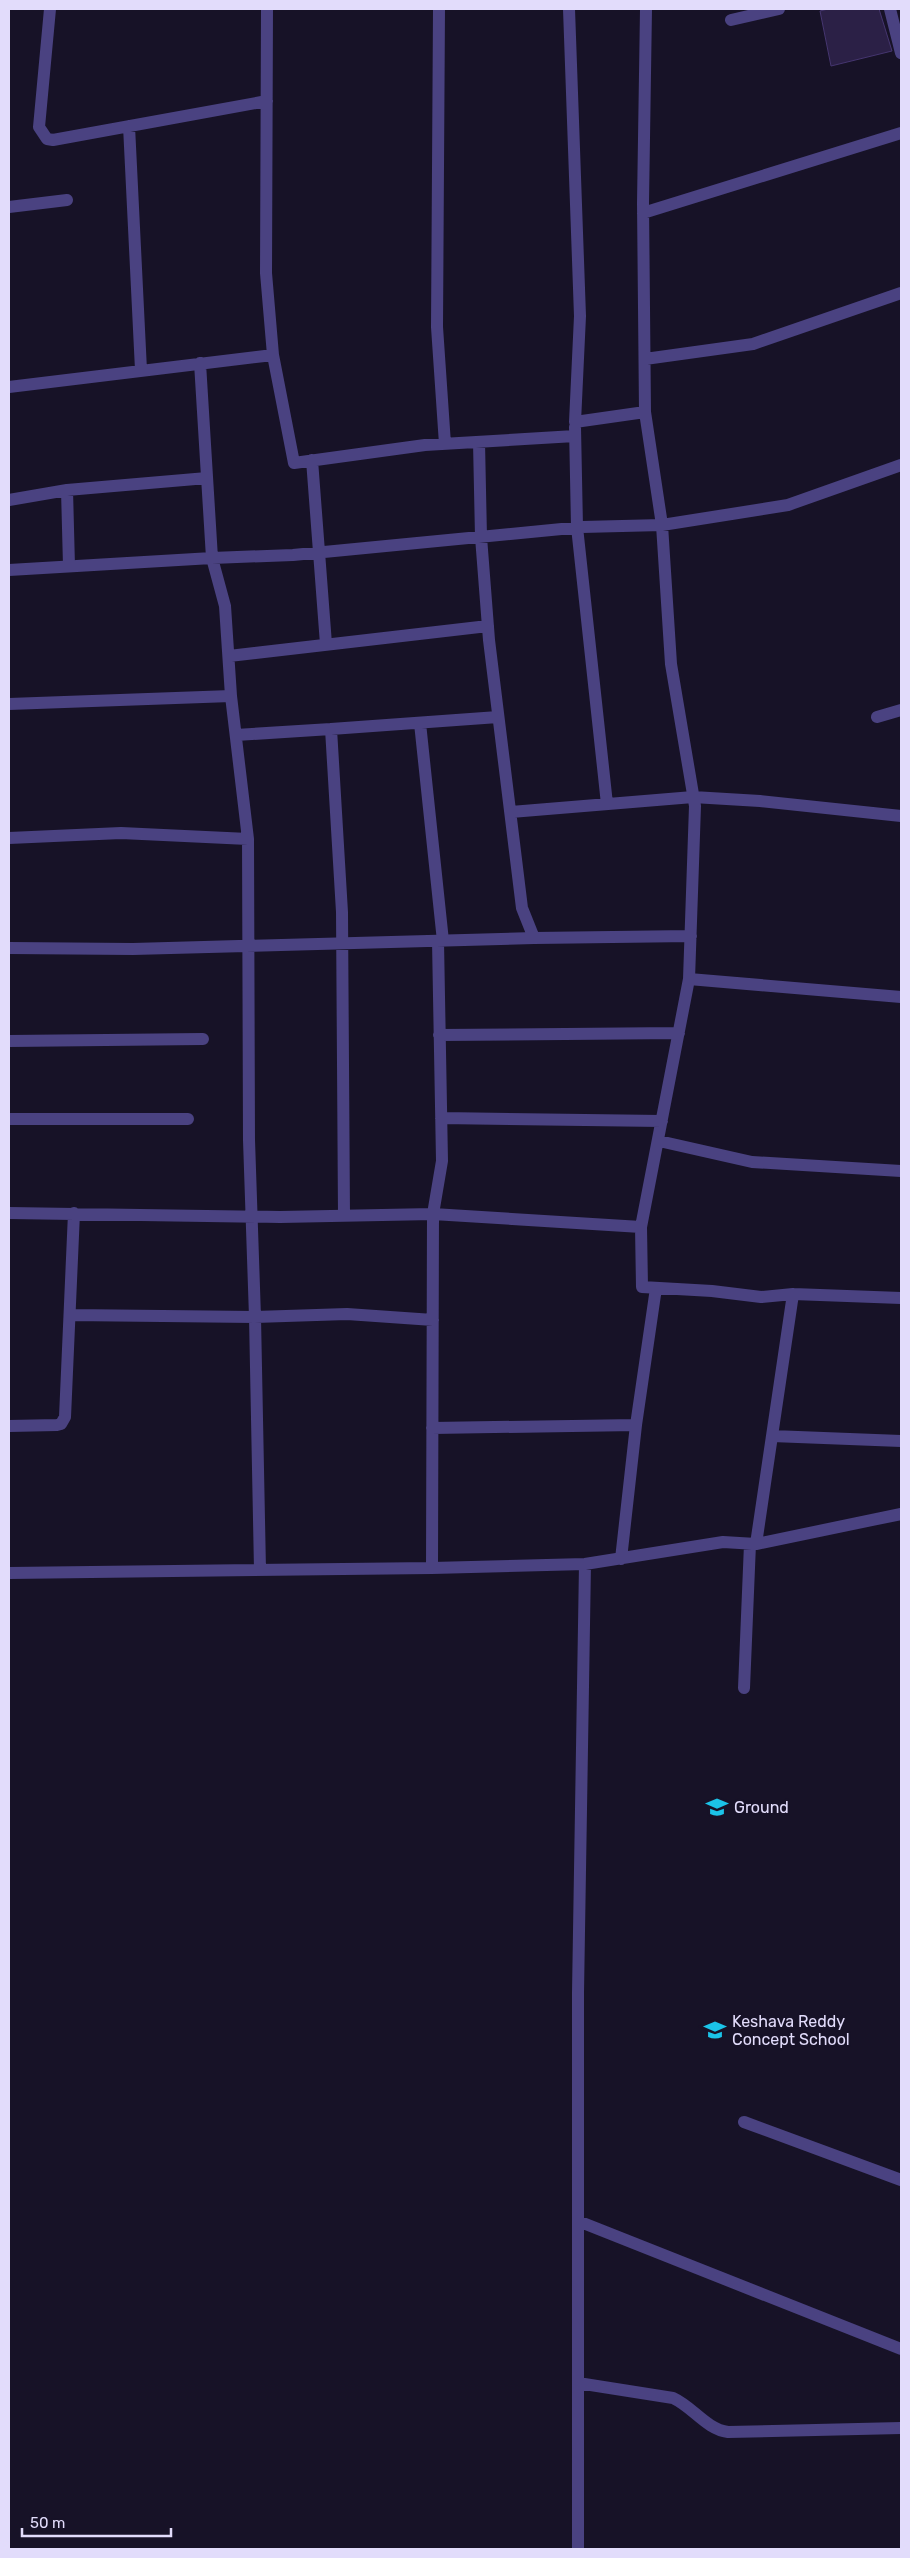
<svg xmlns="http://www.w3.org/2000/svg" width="910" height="2558" font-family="Rubik,sans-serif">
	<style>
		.building { fill: #2b2046; stroke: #45356f }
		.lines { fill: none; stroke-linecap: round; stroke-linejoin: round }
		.minor { stroke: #4a4281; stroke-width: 12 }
		.labels { text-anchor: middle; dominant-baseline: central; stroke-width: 4.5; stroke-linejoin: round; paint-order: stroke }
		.poi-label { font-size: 16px; fill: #e2dcfb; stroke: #171227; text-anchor: start }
	</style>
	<rect width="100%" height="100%" fill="#171227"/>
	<path class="building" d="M828,9H879L892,51L831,66L820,11Z"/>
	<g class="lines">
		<path class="minor" d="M50,9L39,127L47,139L53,140L267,101
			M267,9L266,273L273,355
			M439,9L437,327L445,444
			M569,9L580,316L575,422L645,412L662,525L671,664L695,806L689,979
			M890,9L901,53
			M731,20L779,9
			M129,126L141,370
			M9,207L67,200
			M643,213L901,133
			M645,359L753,344L901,293
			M9,387L273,355L294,463L425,445L575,436
			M645,412L643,203L646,9
			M575,427L577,527L607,804
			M312,460L326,644
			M67,490L69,566
			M9,500L67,490L207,478
			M9,570L212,558L200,363
			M229,656L488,626
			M231,696L225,606L212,558L293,555L582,527L662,525L788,505L901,465
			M9,704L231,696L248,839L121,833L9,838
			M877,717L901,710
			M420,723L443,941
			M331,729L498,717
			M236,735L331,729L342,912L344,1216
			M511,812L693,797L760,801L901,816
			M248,839L249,1140L255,1317L347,1314L433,1320
			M534,938L691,936
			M9,948L133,949L534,938L522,908L489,640L481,537L479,442
			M439,1035L679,1033
			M9,1041L203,1039
			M441,1118L662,1121
			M9,1119H188
			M659,1141L752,1162L901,1171
			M9,1213L280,1217L433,1214L641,1227L689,979L901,997
			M641,1227L642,1287L712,1291L761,1297L793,1294L901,1298
			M70,1315L255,1317L260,1570
			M9,1426L57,1425L61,1424L65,1417L74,1213
			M432,1428L636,1425
			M772,1436L901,1441
			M756,1544L793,1294
			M621,1559L636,1425L656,1288
			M432,1568L433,1214L442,1161L438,941
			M9,1573L432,1568L585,1564L723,1542L756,1544L901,1514
			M744,1688L750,1544
			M744,2122L901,2180
			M578,2221L901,2349
			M578,2383L673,2398C693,2407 706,2429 728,2432L901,2428
			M578,2549V1993L585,1564"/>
	</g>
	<defs>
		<g id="university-bare" transform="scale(1.725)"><path d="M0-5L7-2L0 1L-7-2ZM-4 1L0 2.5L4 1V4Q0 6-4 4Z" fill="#1bc3e8" stroke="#171227" stroke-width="2.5" paint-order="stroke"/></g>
		<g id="school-bare" transform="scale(1.725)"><path d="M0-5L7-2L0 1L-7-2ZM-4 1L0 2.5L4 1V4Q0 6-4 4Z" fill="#1bc3e8" stroke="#171227" stroke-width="2.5" paint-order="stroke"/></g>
	</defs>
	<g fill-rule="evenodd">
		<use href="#university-bare" x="717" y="1807"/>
		<use href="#school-bare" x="715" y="2030"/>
	</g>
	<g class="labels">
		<g class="poi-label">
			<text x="734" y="1807">Ground</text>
			<text x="732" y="2021">Keshava Reddy<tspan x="732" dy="18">Concept School</tspan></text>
		</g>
	</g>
	<rect width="910" height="2558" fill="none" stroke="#e2dcfb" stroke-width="20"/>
	<path d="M22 2528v8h149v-8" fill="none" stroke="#e2dcfb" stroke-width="2.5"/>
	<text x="30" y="2528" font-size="15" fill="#e2dcfb" stroke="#171227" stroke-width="4" paint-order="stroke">50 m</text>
</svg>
